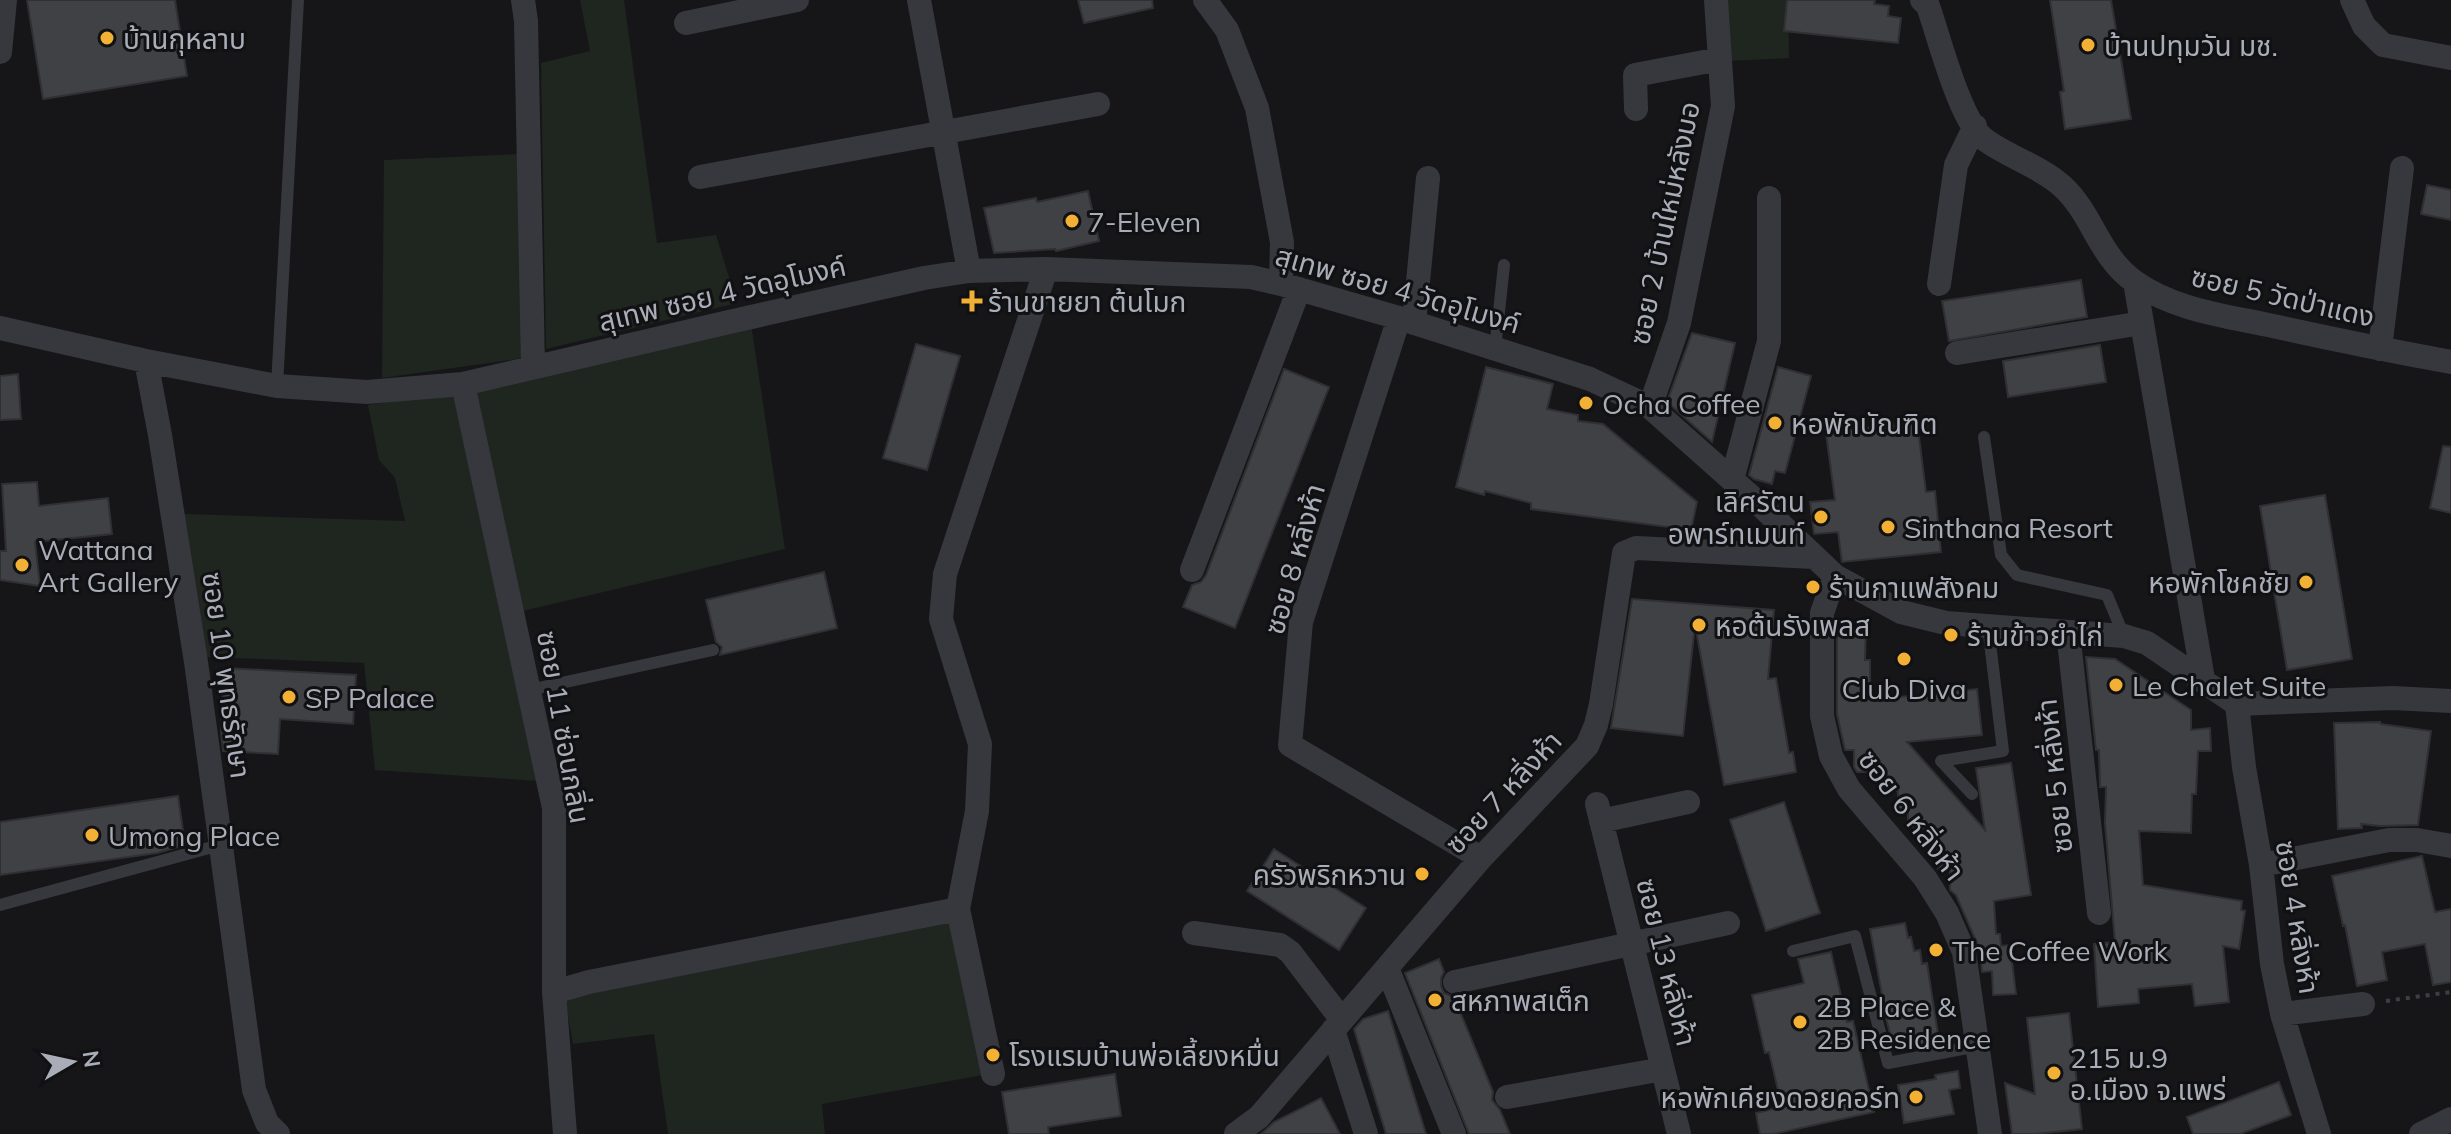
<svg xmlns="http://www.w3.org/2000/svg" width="2451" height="1134" font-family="Mulish,'Noto Sans Thai',sans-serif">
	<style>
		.green { fill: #1e261f }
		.building { fill: #404145; stroke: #303034; stroke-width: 2 }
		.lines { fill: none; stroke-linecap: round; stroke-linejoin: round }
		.path { stroke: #3d3f44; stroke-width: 4; stroke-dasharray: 4 6; stroke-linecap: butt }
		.lane { stroke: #37383d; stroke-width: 12 }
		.street { stroke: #37383d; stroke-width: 24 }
		.poi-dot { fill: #f2b134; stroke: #111113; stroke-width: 3 }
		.labels { text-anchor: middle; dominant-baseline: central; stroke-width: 6; stroke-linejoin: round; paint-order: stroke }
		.poi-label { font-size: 28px; fill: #a8adb8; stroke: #111113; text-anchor: start }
		.street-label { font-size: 28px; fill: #a8adb8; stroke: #111113 }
	</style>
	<rect width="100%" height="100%" fill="#161618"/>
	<path class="green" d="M580,0H624L657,243L716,235L737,303L546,349L541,63L590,51Z
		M1725,0H1788L1789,58L1726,61Z
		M520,154L524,358L382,378L384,160Z
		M751,324L785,549L523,611L474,391Z
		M457,392L538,781L375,770L364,663L207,657L184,514L405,521L395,478L379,460L368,405Z
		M952,921L983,1075L822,1104L825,1134H668L654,1034L573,1044L565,999Z"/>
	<path class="building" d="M27,0H175L187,76L43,99Z
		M1078,0H1152L1153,8L1084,23Z
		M1787,0H1875L1874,4L1889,6L1888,16L1901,18L1898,43L1784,31Z
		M2050,0H2111L2131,119L2065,129L2060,92L2064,91Z
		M2427,185L2451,190V220L2421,214Z
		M1088,191L1099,241L1056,251L1055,249L994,253L984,208L1036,198L1037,202Z
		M2081,280L2087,317L1949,341L1942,301Z
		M1692,333L1735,343L1712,442L1667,402Z
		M916,344L960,356L927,470L883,458Z
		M2100,345L2106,382L2008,397L2003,361Z
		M1486,367L1553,384L1547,409L1578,415V421L1603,424L1697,502L1691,530L1531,509V503L1485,491L1484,495L1456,487Z
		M1778,367L1811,376L1785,473L1775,471L1772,484L1754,479L1749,475Z
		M1284,369L1329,387L1235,628L1183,607L1192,585L1201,582L1206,575Z
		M18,374L21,419L0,420V376Z
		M1917,421L1926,492L1935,491L1941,552L1842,562L1838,532L1814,534L1810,502L1835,500L1826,433Z
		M2443,446L2451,447V513L2430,508Z
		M37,482L39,506L108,498L112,534L35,542L40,586L0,580V551H6L2,484Z
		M2325,495L2352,659L2287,670L2260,506Z
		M824,572L837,628L720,655L722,647L716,642L706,600Z
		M1632,599L1774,610L1768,679L1776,678L1789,753L1793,752L1796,772L1724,785L1695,624L1683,736L1611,728Z
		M1837,625H1866L1865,660H1870V700L1977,689L1982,735L1907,742L1985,830L1976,768L2011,763L2031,895L1994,901L1996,934H2000L2001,946L2010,945L2016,994L1993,995L1992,971L1982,972L1980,950L1956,895L1950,890V869H1938V856L1931,857V844H1923V827H1908V814H1898V791H1878L1877,772H1857L1854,767V750H1845L1837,714Z
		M2086,657L2115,659L2191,710V730L2210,728L2211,751H2198L2196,794H2192L2191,833L2139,831L2143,885L2242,901L2241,910L2245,911L2239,949L2223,946L2229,1002L2195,1006L2192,984L2138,989L2139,1003L2098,1007L2094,944L2115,942L2105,823L2106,787H2100L2099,750H2096Z
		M224,668L356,675L353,724L280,719L278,754L223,751L221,733Z
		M2380,722L2381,724L2431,731L2418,825L2381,826L2361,824L2362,828L2338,829L2334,723Z
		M178,796L185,845L157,853L0,875V822Z
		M1784,802L1820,913L1766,931L1730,820Z
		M1274,849L1366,908L1339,950L1247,891Z
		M2422,856L2435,912L2451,909V982L2433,985L2425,944L2382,952L2387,980L2357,986L2345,925L2343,926L2332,876Z
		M1905,923L1908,938L1911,937L1914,951L1920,950L1922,964L1927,963L1939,1041L1894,1049L1887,1022L1870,929Z
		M1831,952L1847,1022L1853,1021L1874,1112L1773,1134H1760L1756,1113L1782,1107L1769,1052L1765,1053L1752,995L1804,983L1798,959Z
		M1439,959L1444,972L1441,978V986L1444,993L1454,997L1493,1092L1492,1100L1500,1110L1510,1134H1469L1405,973Z
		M1388,1011L1389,1014L1426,1134H1386L1354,1029L1363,1019Z
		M2069,1013L2082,1129L2035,1134H2012L2005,1083L2035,1094L2027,1018Z
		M1958,1071L1960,1088L1949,1090L1954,1114L1904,1123L1898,1085L1936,1079L1935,1075Z
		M1115,1074L1121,1116L1048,1127L1049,1134H1009L1002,1092Z
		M2279,1082L2291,1115L2240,1134H2193L2187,1117Z
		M1321,1098L1340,1134H1261L1274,1122Z"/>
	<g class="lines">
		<path class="path" d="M2386,1001L2451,992"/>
		<path class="lane" d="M1495,349L1504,265
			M277,386L298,0
			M1984,437L2001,555L2017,575L2107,595L2124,636
			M529,690L713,650
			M1972,794L1941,761L2003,751L1988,626
			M0,905L220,845
			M1793,951L1855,936L1888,1063L1978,1046"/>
		<path class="street" d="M523,0L526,21L533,366
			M919,0L969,271
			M1205,0L1227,30L1257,108L1282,242L1281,284
			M1922,0L1928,6C1939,37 1960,121 1984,139C2008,157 2040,166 2062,186C2093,214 2098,256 2135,282C2174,310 2227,316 2273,326C2332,339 2391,351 2451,362
			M2352,0L2364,26L2383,45L2451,58
			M686,23L797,0
			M0,52L5,0
			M1636,109L1635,75L1720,59
			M700,177L1098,104
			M2135,282L2203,679
			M1939,284L1956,165L1975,126
			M1399,318L1301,622L1290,745L1481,858
			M1414,323L1428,178
			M0,328L146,361L277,386L367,392L463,384L729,322L924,278L969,271L1046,269L1251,277L1281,284L1399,318L1590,379L1650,407L1756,501L1835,576L1901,612L1946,623L2124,636L2147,643L2237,704L2393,698L2451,701
			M2380,349L2402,168
			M1957,353L2142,323
			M146,361L160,435L196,662L254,1090L267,1123L278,1134
			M463,384L554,808V992L565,1134
			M1650,407L1679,323L1723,106L1716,0
			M1732,480L1769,341V198
			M1192,570L1299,289
			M1835,576L1822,613V716L1831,756L1849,789L1925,878L1947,913L1964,952L1990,1134
			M2068,632L2099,913
			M2237,704L2244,767L2261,865L2272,964L2282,1014L2319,1134
			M1597,804L1679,1134
			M1601,821L1688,802
			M2261,865L2389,840H2417L2451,846
			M1194,933L1280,945L1290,952L1342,1020
			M1387,968L1454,1134
			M1455,982L1728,923
			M554,992L589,982L958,909
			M2282,1014L2363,1004
			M1333,1030L1366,1134
			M993,1074L958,909L977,811L980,744L941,619L945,574L1046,269
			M1507,1097L1663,1069
			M1236,1134L1259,1117L1481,858L1587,746L1596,725L1601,704L1624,553L1636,548L1814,557
			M2421,1134L2451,1119"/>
	</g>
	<g class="poi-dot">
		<circle cx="107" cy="38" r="8"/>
		<circle cx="2088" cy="45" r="8"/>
		<circle cx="1072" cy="221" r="8"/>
		<path d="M968 289h8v8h8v8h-8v8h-8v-8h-8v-8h8z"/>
		<circle cx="1586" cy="403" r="8"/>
		<circle cx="1775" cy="423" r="8"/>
		<circle cx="1821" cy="517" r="8"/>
		<circle cx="1888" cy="527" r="8"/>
		<circle cx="22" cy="565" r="8"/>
		<circle cx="2306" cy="582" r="8"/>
		<circle cx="1813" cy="587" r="8"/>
		<circle cx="1699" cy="625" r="8"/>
		<circle cx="1951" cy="635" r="8"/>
		<circle cx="1904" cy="659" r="8"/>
		<circle cx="2116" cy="685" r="8"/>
		<circle cx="289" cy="697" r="8"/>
		<circle cx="92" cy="835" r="8"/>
		<circle cx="1422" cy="874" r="8"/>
		<circle cx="1936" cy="950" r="8"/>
		<circle cx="1435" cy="1000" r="8"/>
		<circle cx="1800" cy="1022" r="8"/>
		<circle cx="993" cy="1055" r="8"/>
		<circle cx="2054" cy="1073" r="8"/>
		<circle cx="1916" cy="1097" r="8"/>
	</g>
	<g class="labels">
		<g class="poi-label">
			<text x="123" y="38">บ้านกุหลาบ</text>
			<text x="2104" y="45">บ้านปทุมวัน มช.</text>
			<text x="1088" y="221">7-Eleven</text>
			<text x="988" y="301">ร้านขายยา ต้นโมก</text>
			<text x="1602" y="403">Ocha Coffee</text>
			<text x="1791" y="423">หอพักบัณฑิต</text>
			<text x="1805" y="501" text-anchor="end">เลิศรัตน<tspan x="1805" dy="32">อพาร์ทเมนท์</tspan></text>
			<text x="1904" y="527">Sinthana Resort</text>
			<text x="38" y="549">Wattana<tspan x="38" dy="32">Art Gallery</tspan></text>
			<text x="2290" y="582" text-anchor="end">หอพักโชคชัย</text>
			<text x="1829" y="587">ร้านกาแฟสังคม</text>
			<text x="1715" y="625">หอต้นรังเพลส</text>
			<text x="1967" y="635">ร้านข้าวยำไก่</text>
			<text x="2132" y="685">Le Chalet Suite</text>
			<text x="1904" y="688" text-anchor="middle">Club Diva</text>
			<text x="305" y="697">SP Palace</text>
			<text x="108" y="835">Umong Place</text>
			<text x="1406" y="874" text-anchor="end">ครัวพริกหวาน</text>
			<text x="1952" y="950">The Coffee Work</text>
			<text x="1451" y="1000">สหภาพสเต็ก</text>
			<text x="1816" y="1006">2B Place &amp;<tspan x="1816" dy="32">2B Residence</tspan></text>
			<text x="1009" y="1055">โรงแรมบ้านพ่อเลี้ยงหมื่น</text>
			<text x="2070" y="1057">215 ม.9<tspan x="2070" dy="32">อ.เมือง จ.แพร่</tspan></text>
			<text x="1900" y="1097" text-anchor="end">หอพักเคียงดอยคอร์ท</text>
		</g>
		<g class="street-label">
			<text transform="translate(1664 223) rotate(-78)">ซอย 2 บ้านใหม่หลังมอ</text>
			<text transform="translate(1398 289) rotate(16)">สุเทพ ซอย 4 วัดอุโมงค์</text>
			<text transform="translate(722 293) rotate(-13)">สุเทพ ซอย 4 วัดอุโมงค์</text>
			<text transform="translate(2283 296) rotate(13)">ซอย 5 วัดป่าแดง</text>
			<text transform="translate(1294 559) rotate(-74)">ซอย 8 หลิ่งห้า</text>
			<text transform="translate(227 675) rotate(82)">ซอย 10 พุทธรักษา</text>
			<text transform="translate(564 727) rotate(80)">ซอย 11 ซ่อนกลิ่น</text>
			<text transform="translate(2054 776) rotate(-96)">ซอย 5 หลิ่งห้า</text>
			<text transform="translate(1503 792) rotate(-47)">ซอย 7 หลิ่งห้า</text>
			<text transform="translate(1912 815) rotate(53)">ซอย 6 หลิ่งห้า</text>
			<text transform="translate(2298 917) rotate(81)">ซอย 4 หลิ่งห้า</text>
			<text transform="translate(1667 962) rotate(76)">ซอย 13 หลิ่งห้า</text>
		</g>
	</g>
	<g transform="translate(72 1062) rotate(81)" stroke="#111113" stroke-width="6" paint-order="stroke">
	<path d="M0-6L14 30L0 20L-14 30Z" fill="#a8adb8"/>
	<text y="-12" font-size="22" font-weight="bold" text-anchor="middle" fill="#a8adb8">N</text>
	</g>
</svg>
